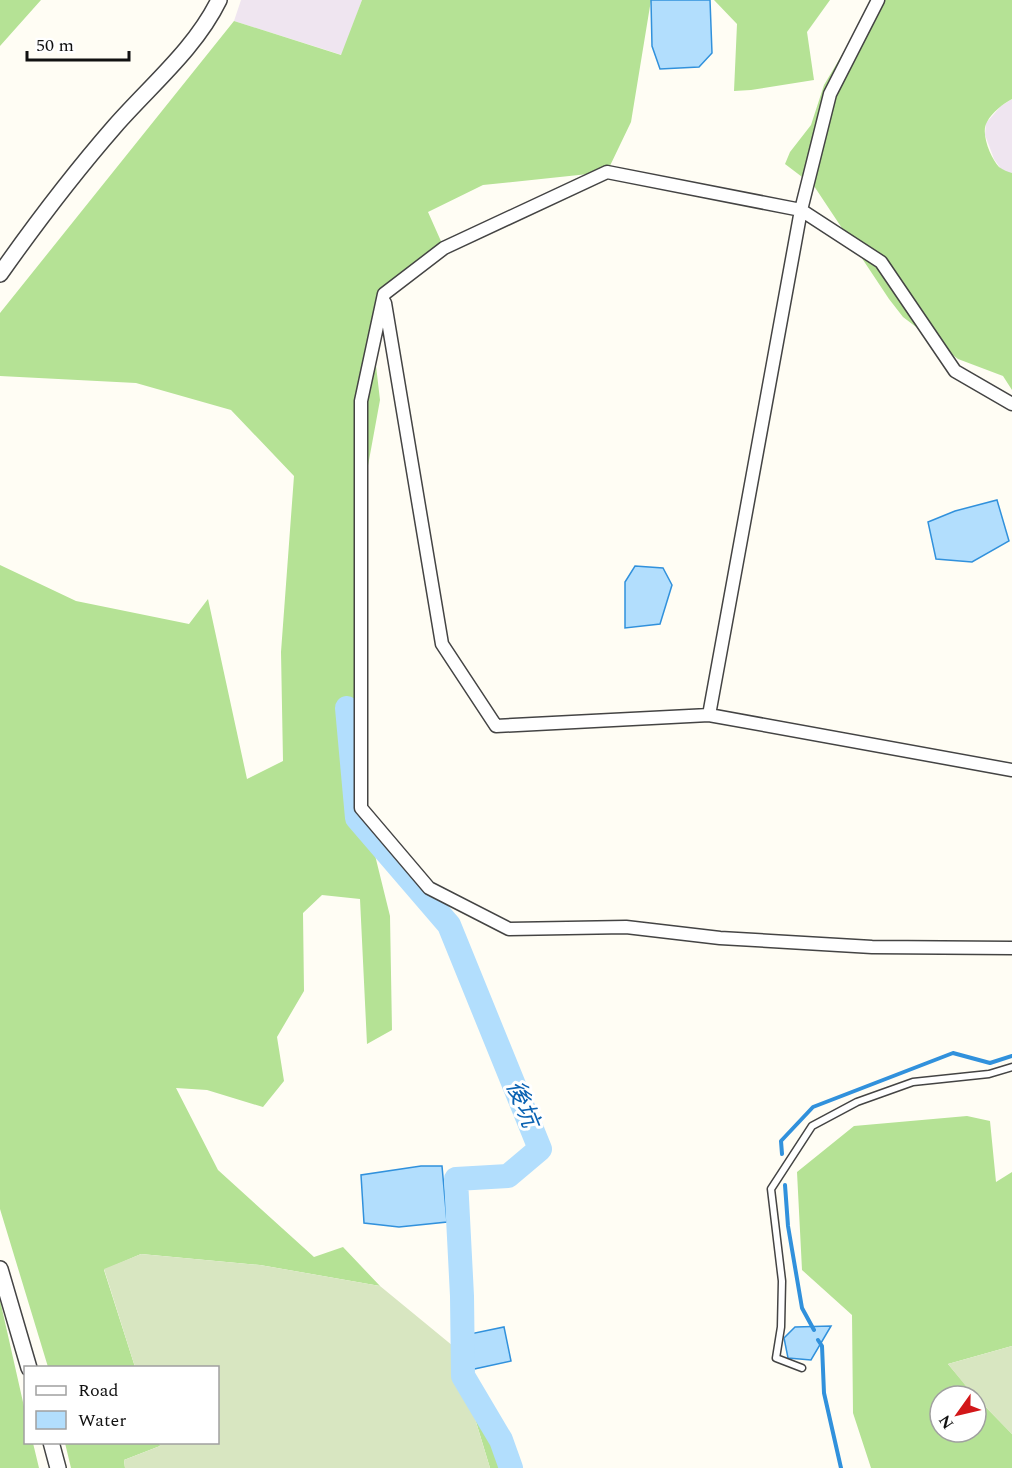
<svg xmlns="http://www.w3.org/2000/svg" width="1012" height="1468" font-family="Spectral,'Noto Sans TC',serif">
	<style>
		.industrial { fill: #efe5f0 }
		.forest { fill: #b5e295 }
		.cemetery { fill: #d8e6c1 }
		.water { fill: #b2defd; stroke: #3191dc; stroke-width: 1.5 }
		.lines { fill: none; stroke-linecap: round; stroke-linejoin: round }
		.stream { stroke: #3191dc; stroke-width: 4 }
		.river { stroke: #b2defd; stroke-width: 24 }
		.service-casing { stroke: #444; stroke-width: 9 }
		.minor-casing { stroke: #444; stroke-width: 15 }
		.tertiary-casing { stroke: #444; stroke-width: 18 }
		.service { stroke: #fff; stroke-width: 6 }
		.minor { stroke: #fff; stroke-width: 12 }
		.tertiary { stroke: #fff; stroke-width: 15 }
		.labels { text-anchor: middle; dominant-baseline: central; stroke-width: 6; stroke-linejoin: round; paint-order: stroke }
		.water-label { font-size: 24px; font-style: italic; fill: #0a62b2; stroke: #fff }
	</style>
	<rect width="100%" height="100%" fill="#fffdf4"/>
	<path class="industrial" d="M241,0H362L342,55L234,21Z
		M1012,99V173L1011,174L1001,169L994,159L985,135L986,123L1001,106Z"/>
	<path class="forest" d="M0,0H41L0,46Z
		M362,0H651L631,122L607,172L483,185L428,212L444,248L384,294L375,357L380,400L363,493V671L354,770L390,916L392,1030L367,1044L360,899L322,895L303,913L304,991L277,1037L284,1081L263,1107L207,1090L176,1088L218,1170L314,1257L343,1247L380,1286L260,1265L141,1254L104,1270L135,1367H48L0,1209V565L76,601L189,624L208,599L247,779L283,761L281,652L294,476L231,410L136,383L0,376V313L234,21L341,55Z
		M714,0H830L807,32L814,80L751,90L734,91L737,24Z
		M880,0H1012V99C1003,104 992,112 987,122C980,133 991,158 999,167C1003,170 1008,172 1012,173V390L1003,376L958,359L903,317L889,299L814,186L785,164L790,152L811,125L824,85L865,16Z
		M967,1116L990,1121L996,1182L1012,1172V1346L948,1364L975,1396H940V1432H976V1397L1012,1434V1468H871L853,1413L852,1315L802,1270L797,1172L854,1126Z
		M0,1300L25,1411L26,1442L33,1443L39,1468H0Z
		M453,1346L517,1468H490Z
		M159,1442L160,1446L124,1460L125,1468H71L65,1443Z"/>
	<path class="cemetery" d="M141,1254L260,1265L380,1286L453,1346L490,1468H125L124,1460L160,1446L159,1443L218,1442V1368L135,1367L104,1269Z
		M1012,1346V1434L969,1390L948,1364Z"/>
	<path class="water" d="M651,0H710L712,53L699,67L660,69L652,46Z
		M997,500L1009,541L972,562L936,559L928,522L955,511Z
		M635,566L663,568L672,585L660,624L625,628V582Z
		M421,1166H442L447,1222L399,1227L364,1223L361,1175Z
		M831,1326L811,1360L788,1358L784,1338L795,1327Z
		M504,1327L511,1361L465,1371V1335Z"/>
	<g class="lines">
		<path class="stream" d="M782,1154L781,1141L813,1107L953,1053L990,1063L1012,1056
			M785,1185L788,1226L802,1308L814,1330
			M818,1340L822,1346L824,1393L841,1468"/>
		<path class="river" d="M347,708L357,818L449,925L540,1149L508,1176L456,1179L462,1296L463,1376L501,1440L511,1468"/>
		<g class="service-casing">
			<path id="service" d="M802,1368L776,1358L781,1327L782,1281L771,1189L812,1126L857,1102L913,1082L989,1074L1012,1067"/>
		</g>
		<g class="minor-casing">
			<path id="minor" d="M385,303L442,644L496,726L709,715L1012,770
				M1012,404L955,371L881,262L801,210L607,172L444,248L384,294L361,401V808L429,888L509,929L626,927L720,938L872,947L1012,948
				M709,715L801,210L830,94L878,0"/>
		</g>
		<g class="tertiary-casing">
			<path id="tertiary" d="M0,274C36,223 74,173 115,126C151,85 195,49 219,0
				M0,1269L29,1368
				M51,1442L58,1468"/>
		</g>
		<use href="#service" class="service"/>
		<use href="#minor" class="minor"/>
		<use href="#tertiary" class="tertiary"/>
	</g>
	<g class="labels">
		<g class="water-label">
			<text transform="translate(522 1104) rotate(68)">後坑</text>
		</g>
	</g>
	<rect x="24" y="1366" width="195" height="78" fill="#ffffff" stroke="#a0a0a0" stroke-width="1.5"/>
	<rect x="36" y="1386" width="30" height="9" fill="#ffffff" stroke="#a0a0a0" stroke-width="1.5"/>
	<text x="78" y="1396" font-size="18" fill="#111111">Road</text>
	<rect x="36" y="1411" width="30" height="18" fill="#b2defd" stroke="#a0a0a0" stroke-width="1.5"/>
	<text x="78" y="1426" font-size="18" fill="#111111">Water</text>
	<g transform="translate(958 1414) rotate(236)"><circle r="28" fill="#ffffff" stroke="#a0a0a0" stroke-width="1.5"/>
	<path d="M0-4.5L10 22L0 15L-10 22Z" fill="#d21719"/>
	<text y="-9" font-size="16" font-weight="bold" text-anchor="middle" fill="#111111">N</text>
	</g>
	<path d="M27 51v9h102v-9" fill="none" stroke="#111111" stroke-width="3"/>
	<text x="36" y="51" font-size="18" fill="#111111" stroke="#ffffff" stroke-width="4.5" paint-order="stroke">50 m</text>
</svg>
